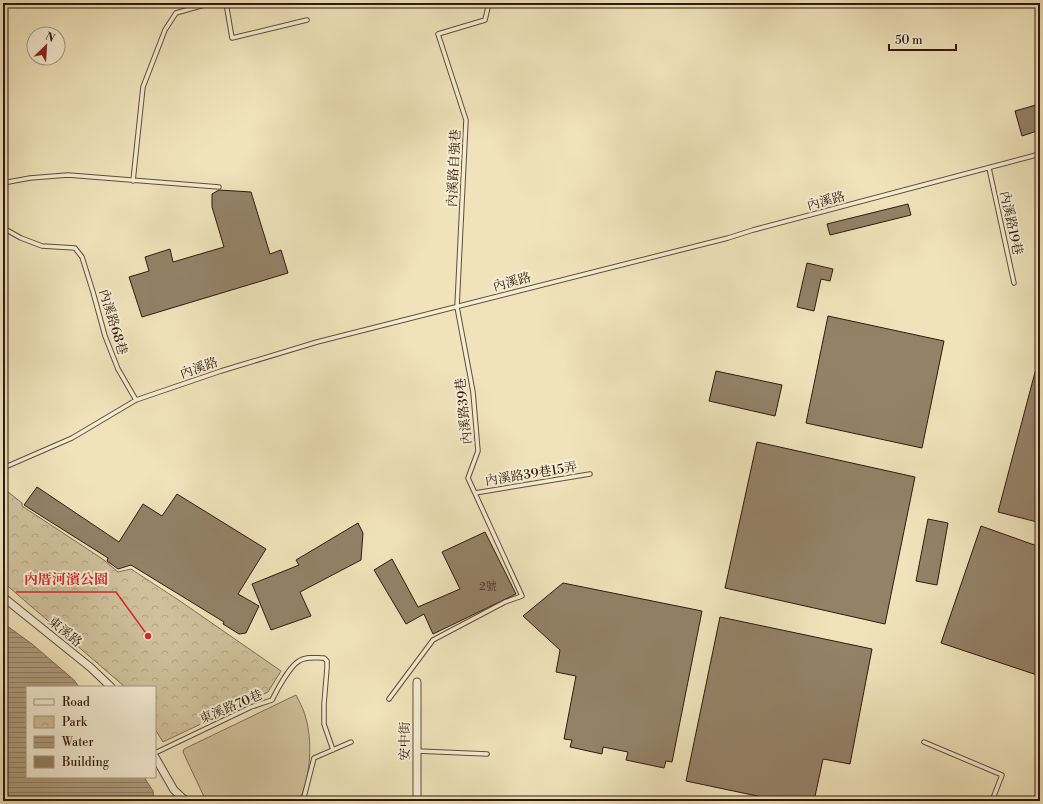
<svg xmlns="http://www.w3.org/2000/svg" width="1043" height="804" font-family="'Libre Bodoni','Noto Serif TC',serif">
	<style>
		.park { fill: url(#park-crowns); stroke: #806d55 }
		.pitch { fill: #d0c19d; stroke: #806d55 }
		.water { fill: url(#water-rules); stroke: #7d6952 }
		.building { fill: #948267; stroke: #31190d }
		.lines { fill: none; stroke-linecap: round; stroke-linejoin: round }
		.lane-casing { stroke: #614c38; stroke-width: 5.5 }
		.street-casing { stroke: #614c38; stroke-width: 9 }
		.lane { stroke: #f5edd3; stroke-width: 3.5 }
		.street { stroke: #f5edd3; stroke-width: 7 }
		.labels { text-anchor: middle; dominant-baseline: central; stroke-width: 4; stroke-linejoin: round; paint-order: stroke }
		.number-label { font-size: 11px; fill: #4a3324 }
		.street-label { font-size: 13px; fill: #31190d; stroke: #f5edd3 }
		.leader { fill: none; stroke: #d62828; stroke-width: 1.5 }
		.callout-dot { fill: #d62828; stroke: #f5edd3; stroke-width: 1.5 }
		.callout-label { font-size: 14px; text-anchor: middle; font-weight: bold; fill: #d62828; stroke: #f5edd3; stroke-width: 4; stroke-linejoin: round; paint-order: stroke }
	</style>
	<defs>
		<pattern id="park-crowns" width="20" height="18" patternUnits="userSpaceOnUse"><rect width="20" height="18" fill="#d0c19d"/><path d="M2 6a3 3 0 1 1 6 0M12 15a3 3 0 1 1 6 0" fill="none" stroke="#b3a586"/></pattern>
		<pattern id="water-rules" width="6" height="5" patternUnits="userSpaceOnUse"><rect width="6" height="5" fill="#af9e80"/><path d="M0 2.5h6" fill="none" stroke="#8f8067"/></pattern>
	</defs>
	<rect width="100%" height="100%" fill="#f0e3bb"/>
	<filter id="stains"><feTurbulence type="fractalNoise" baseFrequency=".005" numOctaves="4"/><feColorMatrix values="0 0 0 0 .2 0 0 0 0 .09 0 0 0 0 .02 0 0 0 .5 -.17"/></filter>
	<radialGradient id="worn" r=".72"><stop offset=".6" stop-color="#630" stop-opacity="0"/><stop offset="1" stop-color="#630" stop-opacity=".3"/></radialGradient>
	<path class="park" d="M3,488L22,503V506L104,560L118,572L131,569L180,601L281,671L268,692L163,742L155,729V687H125L3,582Z"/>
	<path class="pitch" d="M296,695C299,701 303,708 305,715C313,741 311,776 299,801H206L183,752L184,749Z"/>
	<path class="water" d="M3,623L32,644L74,680L79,687H27V777H144L153,791L154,801H3Z"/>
	<path class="building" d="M1036,105L1040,117V130L1022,136L1015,111Z
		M219,190L251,192L270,254L281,250L288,273L142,317L129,277L149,271L145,257L170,249L173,262L224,247L212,207V194Z
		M908,204L911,215L830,235L827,224Z
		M807,263L833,269L830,281L821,279L814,311L797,307Z
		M828,316L944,341L922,448L806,423Z
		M1038,361L1040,362V511L1037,522L998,512Z
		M716,371L782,385L775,416L709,401Z
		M757,442L915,477L885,624L725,588Z
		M37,487L119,542L143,504L162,516L177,494L266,549L238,594L259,606L246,633L239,634L223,624L224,622L131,565L118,569L107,561L108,558L24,505Z
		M928,519L948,523L937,585L916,581Z
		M358,523L363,533L361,560L300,592L311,616L271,630L252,584L299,565L296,560Z
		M981,526L1040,547V676L941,643Z
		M485,532L516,594L433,634L424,614L406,624L374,570L392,559L418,607L460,589L442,552Z
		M563,583L702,611L672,762L666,761L664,768L626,760L628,752L603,747L602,754L570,747L572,740L564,739L576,676L556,672L560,650L523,616Z
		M720,617L872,649L850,764L823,759L814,801H781L686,781Z"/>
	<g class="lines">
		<g class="lane-casing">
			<path id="lane" d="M226,3L232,38L307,20
				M989,168L1014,283
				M133,181L143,87L165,30L176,13L211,3
				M3,183L30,178L68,175L219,187
				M3,228L21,238L42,246L75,248L82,257L93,292L105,336L118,369L136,400
				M3,468L72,438L136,400L221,371L317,342L728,238L753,230L1040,154
				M475,493L590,474
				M389,699L433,640L505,602L522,596L468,478L478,451L473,392L457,307L466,120L438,34L485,20L489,3
				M924,742L1002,775L992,801
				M417,751L487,754
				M155,753L251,707L272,700C277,690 290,666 299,661C306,656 316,658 324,658L327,661V668L324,704V724L333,750
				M303,801L314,758L351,742"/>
		</g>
		<g class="street-casing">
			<path id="street" d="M3,597L90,667L111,687
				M417,682V801
				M155,757L174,790L186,801"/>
		</g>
		<use href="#lane" class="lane"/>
		<use href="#street" class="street"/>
	</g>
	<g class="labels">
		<g class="number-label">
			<text x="488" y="587">2號</text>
		</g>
		<g class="street-label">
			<text transform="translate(454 168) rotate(-87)">內溪路自強巷</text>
			<text transform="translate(826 201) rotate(-15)">內溪路</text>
			<text transform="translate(1011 223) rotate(78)">內溪路19巷</text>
			<text transform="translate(512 282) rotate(-15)">內溪路</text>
			<text transform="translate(113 322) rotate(73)">內溪路68巷</text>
			<text transform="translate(199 368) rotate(-19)">內溪路</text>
			<text transform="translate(464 411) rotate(-96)">內溪路39巷</text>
			<text transform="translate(531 474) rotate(-9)">內溪路39巷15弄</text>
			<text transform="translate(65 632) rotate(39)">東溪路</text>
			<text transform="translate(231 707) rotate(-23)">東溪路70巷</text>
			<text transform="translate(405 741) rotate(-90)">安中街</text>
		</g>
	</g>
	<path class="leader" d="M148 636L116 592H16"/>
	<circle class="callout-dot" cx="148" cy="636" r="4"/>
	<g class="callout-label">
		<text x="66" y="584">內厝河濱公園</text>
	</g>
	<rect width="1043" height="804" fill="none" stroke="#f0e3bb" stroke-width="16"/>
	<rect x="4" y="4" width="1035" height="796" fill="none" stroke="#31190d" stroke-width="2"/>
	<rect x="8" y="8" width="1027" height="788" fill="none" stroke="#31190d"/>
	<rect x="26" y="686" width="130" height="92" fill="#f5edd3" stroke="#a79884"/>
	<rect x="34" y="699" width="20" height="6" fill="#f5edd3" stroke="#a79884"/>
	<text x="62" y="706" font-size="12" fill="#31190d">Road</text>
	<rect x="34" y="716" width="20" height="12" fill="url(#park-crowns)" stroke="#a79884"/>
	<text x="62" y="726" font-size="12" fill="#31190d">Park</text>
	<rect x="34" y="736" width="20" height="12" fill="url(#water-rules)" stroke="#a79884"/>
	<text x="62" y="746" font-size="12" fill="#31190d">Water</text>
	<rect x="34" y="756" width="20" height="12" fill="#948267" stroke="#a79884"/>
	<text x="62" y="766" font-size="12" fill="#31190d">Building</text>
	<g transform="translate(46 46) rotate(25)"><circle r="19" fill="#f5edd3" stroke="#a79884"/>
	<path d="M0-3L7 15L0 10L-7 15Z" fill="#8f2418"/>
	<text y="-6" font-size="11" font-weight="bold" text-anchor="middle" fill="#31190d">N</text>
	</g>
	<path d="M889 44v6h67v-6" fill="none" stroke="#31190d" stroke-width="2"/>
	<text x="895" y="44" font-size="12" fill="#31190d" stroke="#f5edd3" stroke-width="3" paint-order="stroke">50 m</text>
	<rect width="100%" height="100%" filter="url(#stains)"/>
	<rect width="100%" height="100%" fill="url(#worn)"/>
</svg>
